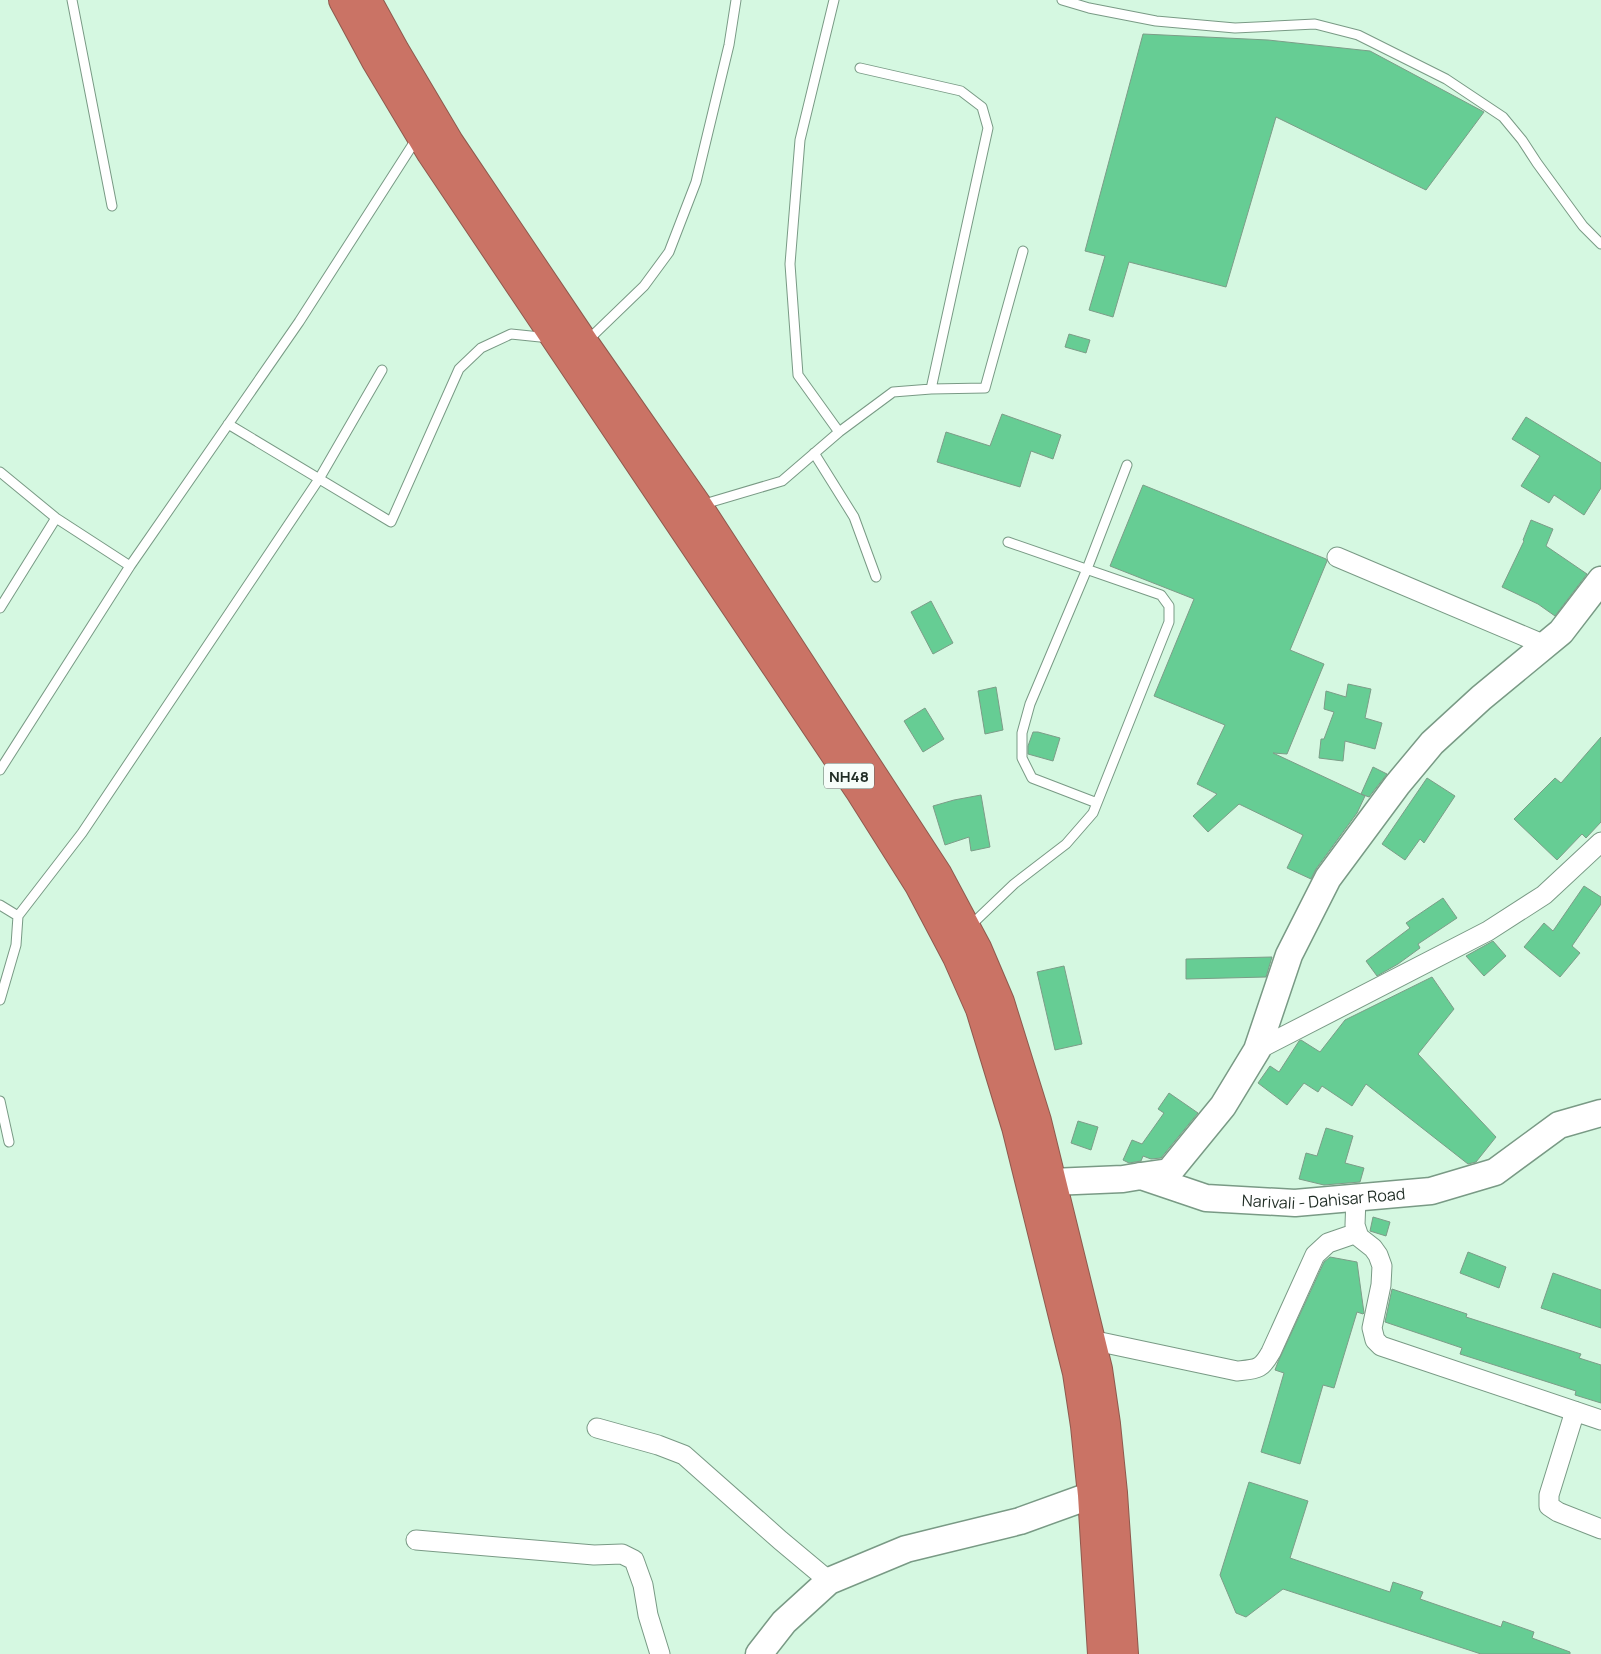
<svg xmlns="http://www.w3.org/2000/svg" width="1601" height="1654" font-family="Manrope,sans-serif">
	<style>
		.building { fill: #66cd94; stroke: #7c9d88 }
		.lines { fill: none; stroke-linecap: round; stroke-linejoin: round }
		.lane-casing { stroke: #799a85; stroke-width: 11 }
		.street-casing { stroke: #799a85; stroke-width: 21 }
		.secondary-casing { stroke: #799a85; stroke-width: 29 }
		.highway-casing { stroke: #8e5a4e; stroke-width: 30 }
		.lane { stroke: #fff; stroke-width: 9 }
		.street { stroke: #fff; stroke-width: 19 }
		.secondary { stroke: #fff; stroke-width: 26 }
		.highway { stroke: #ca7365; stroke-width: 28 }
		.labels { text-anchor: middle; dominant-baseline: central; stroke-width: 5; stroke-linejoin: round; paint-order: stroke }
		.shield { fill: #f6fdf9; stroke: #606b64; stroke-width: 1 }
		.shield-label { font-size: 15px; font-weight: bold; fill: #1f2c24 }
		.street-label { font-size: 16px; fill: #1f2c24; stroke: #f6fdf9 }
	</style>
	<rect width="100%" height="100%" fill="#d5f8e1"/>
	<path class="building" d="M1143,34L1268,40L1370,51L1484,112L1426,190L1276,117L1226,287L1129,262L1113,317L1089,310L1105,256L1085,251Z
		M1069,334L1090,340L1086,353L1065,347Z
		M1002,414L1061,435L1053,459L1031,451L1020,487L937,462L946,432L990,446Z
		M1526,417L1601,463V488L1584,515L1554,495L1549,503L1521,486L1540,456L1512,439Z
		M1143,485L1326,559L1327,561L1290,650L1324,664L1287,754L1273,753L1365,796L1357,813L1316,869L1311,879L1287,868L1303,835L1239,804L1208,832L1193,816L1217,794L1197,784L1225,725L1154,696L1194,599L1110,566Z
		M1531,520L1553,529L1546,546L1587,574L1555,616L1538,604L1502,587L1524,541L1523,540Z
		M931,601L953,643L933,654L911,612Z
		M1348,684L1371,689L1365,718L1382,723L1375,749L1345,741L1343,761L1319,758L1321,739H1324L1334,712L1324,709L1326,691L1346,697Z
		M996,687L1003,730L985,734L978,691Z
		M925,708L944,739L923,752L904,721Z
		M1033,732H1038L1060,738L1053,761L1028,754V746Z
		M1601,737V822L1586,838L1582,834L1557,860L1514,819L1555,778L1561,783Z
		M1373,767L1387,774L1369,797L1361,794Z
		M1427,778L1455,796L1424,843L1420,839L1405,860L1382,844Z
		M981,795L990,847L971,851L969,837L945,845L933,806L954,800Z
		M1584,886L1601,897V904L1572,946L1580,953L1560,977L1524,947L1544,923L1553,931Z
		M1443,898L1457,918L1418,944L1420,948L1398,964L1377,976L1366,961L1410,928L1406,923Z
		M1493,941L1506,956L1484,976L1466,956Z
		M1272,957L1266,977L1186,979V959Z
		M1064,966L1082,1044L1055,1050L1037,972Z
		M1432,977L1454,1009L1418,1054L1496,1137L1476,1162L1468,1164L1366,1084L1352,1106L1322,1086L1318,1092L1304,1083L1287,1105L1258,1083L1270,1066L1279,1072L1299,1041L1301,1040L1320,1052L1345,1020Z
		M1169,1093L1198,1113L1161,1158L1151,1159L1143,1156L1141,1161L1129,1163L1123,1160L1132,1140L1142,1144L1164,1113L1158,1109Z
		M1078,1121L1098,1127L1091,1150L1071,1143Z
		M1326,1128L1353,1136L1345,1163L1364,1168L1360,1182L1324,1185L1299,1179L1306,1153L1317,1156Z
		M1373,1217L1390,1222L1386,1236L1370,1231Z
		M1468,1252L1506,1267L1499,1288L1460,1273Z
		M1330,1257L1357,1262L1364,1313L1363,1314L1357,1312L1334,1388L1323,1385L1300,1464L1261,1452L1284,1373L1275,1370L1278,1362L1324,1262Z
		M1553,1273L1601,1290V1328L1541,1308Z
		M1392,1289L1467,1314L1466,1317L1581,1354L1579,1358L1601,1365V1403L1575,1395L1576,1391L1460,1354L1462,1348L1385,1322Z
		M1249,1482L1308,1501L1290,1558L1390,1592L1393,1582L1423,1592L1420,1599L1501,1627L1503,1621L1534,1632L1532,1638L1570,1652V1654H1481L1283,1589L1246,1617L1236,1613L1220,1575Z"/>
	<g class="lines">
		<g class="lane-casing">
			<path id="lane" d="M72,0L112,206
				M1062,0L1089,8L1156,21L1235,28L1315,24L1358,35L1446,79L1503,117L1522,140L1537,163L1583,226L1601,244
				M586,342L644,286L669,252L696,182L729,45L736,0
				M931,389L985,388L1023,251
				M228,424L391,522L459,369L481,348L511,334L550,338
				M839,432L893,392L931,389L988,128L982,107L961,91L860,68
				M814,453L854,517L876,577
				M0,472L56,518L130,566
				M701,505L782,481L839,432L798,375L790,264L800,140L834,0
				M0,608L56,518
				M0,770L130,566L299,322L417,138
				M1097,803L1032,778L1022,758V733L1030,704L1087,569L1127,465
				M0,905L18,916L82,833L319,479L382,370
				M969,927L1014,884L1066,844L1093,813L1169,622V606L1161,595L1008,542
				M0,1000L16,945L18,916
				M0,1101L9,1142"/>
		</g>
		<g class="street-casing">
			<path id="street" d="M1337,557L1545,645
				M1257,1050L1488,931L1544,895L1601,842
				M1356,1198L1355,1225L1359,1237L1373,1248L1378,1255L1382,1266L1381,1285L1372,1328L1375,1340L1381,1346L1601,1420
				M1091,1340L1237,1371C1257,1369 1261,1370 1271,1352L1315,1255L1328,1243L1357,1233
				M1575,1411L1549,1495V1506L1558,1512L1601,1529
				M597,1428L658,1445L684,1455L780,1540L829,1581
				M416,1540L594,1555L622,1554L634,1560L643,1585L648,1615L660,1654"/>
		</g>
		<g class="secondary-casing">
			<g id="secondary">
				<path d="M1141,1176L1169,1172L1223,1106L1257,1050L1289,955L1328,878L1397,785L1432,743L1481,698L1561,632L1601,580"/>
				<path id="s1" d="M1033,1189L1052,1182L1123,1179L1141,1176L1206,1198L1295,1203L1431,1191L1495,1172L1559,1125L1601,1113"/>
				<path d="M759,1654L784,1622L829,1581L906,1549L1020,1521L1092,1495L1113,1493"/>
			</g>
		</g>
		<g class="highway-casing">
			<path id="highway" d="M343,0L376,61L431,153L861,793L919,885L957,957L980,1009L1016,1127L1077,1373L1085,1426L1092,1495L1102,1654
				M367,0L395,51L449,142L585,344L698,506L938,875L977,948L1000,1002L1037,1121L1098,1369L1106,1424L1113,1493L1124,1654"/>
		</g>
		<use href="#lane" class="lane"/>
		<use href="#street" class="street"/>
		<use href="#secondary" class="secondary"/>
		<use href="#highway" class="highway"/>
	</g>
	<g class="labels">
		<rect class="shield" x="824" y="763.5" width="50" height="25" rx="4"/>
		<g class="shield-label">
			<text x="849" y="776">NH48</text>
		</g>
		<g class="street-label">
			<text stroke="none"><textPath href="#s1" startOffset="296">Narivali - Dahisar Road</textPath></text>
		</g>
	</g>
</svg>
